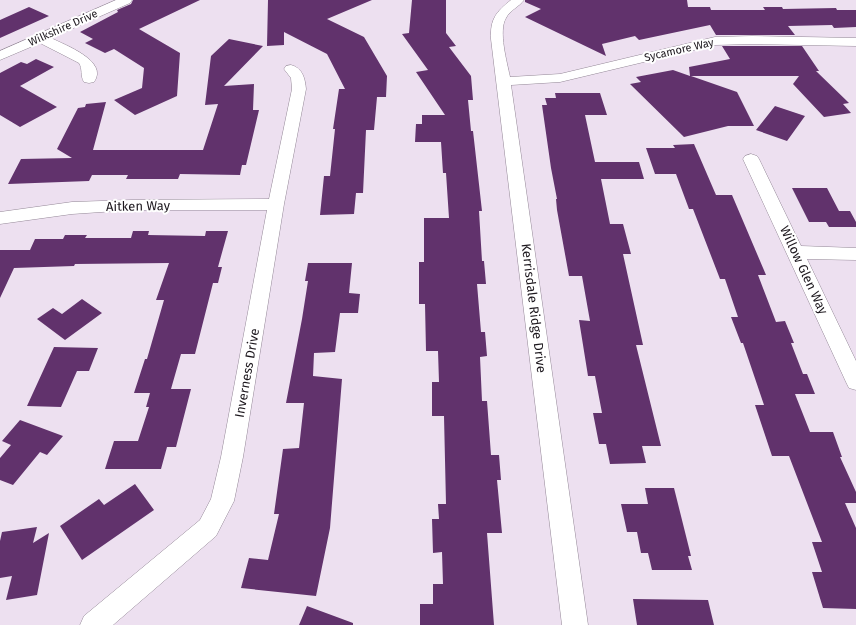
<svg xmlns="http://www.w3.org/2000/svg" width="856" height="625" font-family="'Fira Sans',sans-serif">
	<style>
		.building { fill: #61326c }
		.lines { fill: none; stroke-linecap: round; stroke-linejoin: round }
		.street-casing { stroke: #948897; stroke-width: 1 }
		.street { fill: #fff; fill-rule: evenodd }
		.labels { text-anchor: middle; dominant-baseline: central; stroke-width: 4; stroke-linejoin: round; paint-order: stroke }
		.far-street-label { font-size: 11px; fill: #1c171d; stroke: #fff }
		.street-label { font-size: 13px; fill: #1c171d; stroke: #fff }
	</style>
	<rect width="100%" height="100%" fill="#ede0f0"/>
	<path class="building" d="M133,0H200L139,29L180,53L177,96L135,115L114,100L142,88L144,68L114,49L105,53L85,43L93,39L80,32L118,12L117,10L131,4Z
		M268,0H372L327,19L364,37L387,76L386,97H377L374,130H366L363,193H356L354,214L320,215L324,176H330L335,129H333L339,89H345L327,54L284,32V45L267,46Z
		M412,0H446V33L456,46L449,47L471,76L473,100H468L471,131H473L482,211H479L482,261H484L486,284H477L481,332H485L487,356L480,357L482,401H487L491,455H499L501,480H497L502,533H487L494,625H420V604H433V584H443L442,552L433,553L432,519H439L438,504H446L444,416H432V382H439L438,351H426L425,304H419V262H424V218H449L446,173H443L441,142H415L416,124H422V115H445L416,72L428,70L402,34L409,33Z
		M525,0H687L688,7H710L711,10H765L763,7H782L783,9L836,8L837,10H856V27L834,28L832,25L788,26L795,35H716L710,25L639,40L635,36L602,44L606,56L525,17L541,9L525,2Z
		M29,7L49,16L0,38V20Z
		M229,39L263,46L224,86L254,84L253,110H259L246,165H242L240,175L180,174L178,179H126L128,175H92L89,181L8,184L21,159L72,158L57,149L78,108L85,107L86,104L106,102L93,150H203L218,104L205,105L211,56Z
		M722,46H802L819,71H816L849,103L843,104L851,113L824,117L793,84L799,76H691L737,92L754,126H728L684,137L630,84L641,82L636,77L673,70L690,76L689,67L730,59Z
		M36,59L54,67L20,86L57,107L20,127L0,115V73L21,62L27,64Z
		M555,93H600L607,115H585L595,162H639L644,179H601L610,224H623L631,254H623L643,345H636L661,446H642L646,463L610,464L606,444H599L593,413H602L595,376H588L579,320L590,321L582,276H569L557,210L556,199H557L551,168L542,105H547L545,98H556Z
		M775,106L805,116L787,141L756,130Z
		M694,144L716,195H732L766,275H758L776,322L785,321L794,343H791L803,374H807L815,394H795L810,432H833L842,457H840L856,492V503H845L856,528V609L823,608L812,572H822L812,542H822L789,456H772L755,405H764L743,343H741L731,317H738L725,279H720L693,209H689L676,174H655L646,148H675L673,145Z
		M792,188H827L839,211H850L856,222V227H829L826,222H809Z
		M133,231H149L148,235L205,236L206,231H228L218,267H222L218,283H213L195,354H181L171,389H191L176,447H167L161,469H105L114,441H138L149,407H146L150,393H134L145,359H147L164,300H156L169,263L75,264L74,266L14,268L0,298V250H30L35,239H63L65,235H87L85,238H131Z
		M308,263H352L349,293L360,294L358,313H340L335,352L314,353L313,376L342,379L330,528L316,596L241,588L249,558L268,560L279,514H274L283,449L299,448L304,403H286L302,319L308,281H305Z
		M82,299L102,313L65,340L37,319L53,308L62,314Z
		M54,347L98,348L89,371H77L61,407L27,406Z
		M20,420L63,436L47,455L40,452L13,485L0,480V458L11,445L2,441Z
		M135,484L154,510L82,560L60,526L99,499L104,505Z
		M645,488H674L691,556H688L692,570H652L648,553H641L637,532H627L621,504H648Z
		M37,527L33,543L49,533L37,595L6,600L12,576L0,578V541L2,532Z
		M633,599L708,600L714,625H637Z
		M307,606L353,623V625H299Z"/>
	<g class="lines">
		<g class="street-casing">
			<path id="street" d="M116,0H132L130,3L51,38C65,45 109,61 94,82L89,83L84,82C80,76 83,69 79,63L40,43L0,60V51Z
				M511,0H524C519,7 510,10 506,18C498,31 507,62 510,77L560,74L715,37L752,36L856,38V46L752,44L715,45L560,82L511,85L588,625H562L491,39C490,19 496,12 511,0Z
				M291,65C303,68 305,79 306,89L284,204L243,457L234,501L216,536L113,625H80L84,616L200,520L211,499L221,457L267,210H131L72,214L0,224V212L72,202L131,200L269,199L292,89L291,78L284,69L286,66Z
				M751,154L757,156L759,159L801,246L856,248V260L807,259L856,361V390L849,388L846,382L743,159L745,156Z"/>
		</g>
		<use href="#street" class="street"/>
	</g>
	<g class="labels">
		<g class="far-street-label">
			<text transform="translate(63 28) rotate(-24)">Wilkshire Drive</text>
			<text transform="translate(679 50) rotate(-13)">Sycamore Way</text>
		</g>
		<g class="street-label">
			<text transform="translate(138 206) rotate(-1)">Aitken Way</text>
			<text transform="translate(804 270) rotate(65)">Willow Glen Way</text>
			<text transform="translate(534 308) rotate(83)">Kerrisdale Ridge Drive</text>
			<text transform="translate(247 373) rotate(-80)">Inverness Drive</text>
		</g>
	</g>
</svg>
